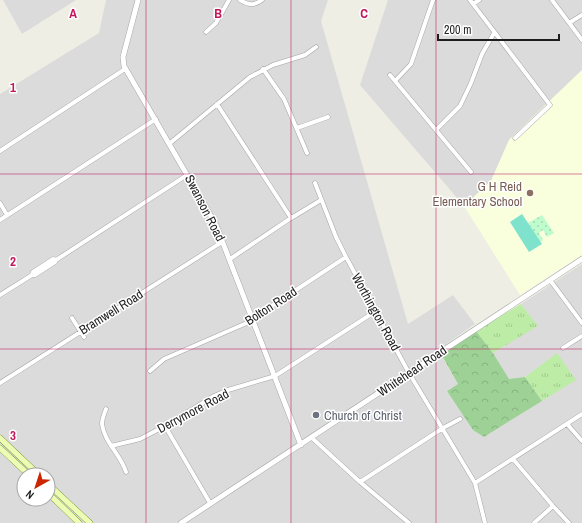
<svg xmlns="http://www.w3.org/2000/svg" width="582" height="523" font-family="'Archivo Narrow',sans-serif">
	<style>
		.residential { fill: #dcdbdb; fill-rule: evenodd }
		.education { fill: #f9ffdd }
		.grass { fill: url(#grass-tufts) }
		.forest { fill: url(#forest-crowns) }
		.park { fill: url(#park-dots) }
		.pitch { fill: #7ee2cd }
		.lines { fill: none; stroke-linecap: round; stroke-linejoin: round }
		.minor-casing { stroke: #a5a5a5; stroke-width: 5 }
		.tertiary-casing { stroke: #a5a5a5; stroke-width: 6 }
		.secondary-casing { stroke: #577a00; stroke-width: 6 }
		.minor { stroke: #fff; stroke-width: 4 }
		.tertiary { stroke: #fff; stroke-width: 5 }
		.secondary { stroke: #ecfcb5; stroke-width: 5.5 }
		.grid { fill: none; stroke: #c2185b; stroke-width: 1; stroke-opacity: 0.55 }
		.education-dot { fill: #8d6e63; stroke: #fff; stroke-width: 1.5 }
		.worship-dot { fill: #6b7280; stroke: #fff; stroke-width: 1.5 }
		.labels { text-anchor: middle; dominant-baseline: central; stroke-width: 3; stroke-linejoin: round; paint-order: stroke }
		.education-label { font-size: 13px; fill: #785e54; stroke: #fff; text-anchor: end }
		.street-label { font-size: 13px; fill: #1e1e1e; stroke: #fff }
		.worship-label { font-size: 13px; fill: #5b616d; stroke: #fff; text-anchor: start }
		.grid-label { font-size: 13px; text-anchor: middle; font-weight: bold; fill: #c2185b; stroke: #fff; stroke-width: 3; stroke-linejoin: round; paint-order: stroke }
	</style>
	<defs>
		<pattern id="grass-tufts" width="24" height="20" patternUnits="userSpaceOnUse"><rect width="24" height="20" fill="#bdeca7"/><path d="M3 7l-1-3M5 7V3M7 7l1-3M15 17l-1-3M17 17v-4M19 17l1-3" fill="none" stroke="#a2ca8f"/></pattern>
		<pattern id="forest-crowns" width="20" height="18" patternUnits="userSpaceOnUse"><rect width="20" height="18" fill="#9dd196"/><path d="M2 6a3 3 0 1 1 6 0M12 15a3 3 0 1 1 6 0" fill="none" stroke="#87b381"/></pattern>
		<pattern id="park-dots" width="8" height="8" patternUnits="userSpaceOnUse"><rect width="8" height="8" fill="#befcce"/><path d="M2 2h.1M6 6h.1" fill="none" stroke="#a3d8b0" stroke-width="1.8" stroke-linecap="round"/></pattern>
	</defs>
	<rect width="100%" height="100%" fill="#efeee4"/>
	<path class="residential" d="M3,0H76L22,34Z
		M106,0H328L321,21L408,324L453,295L475,324L438,350L458,384L447,391L484,437L575,380L557,354L525,377L509,380L493,353L537,326L521,304L582,264V523H0V94L99,33ZM24,475H48V499H24Z
		M388,0H582V70L509,140L491,181L464,206L360,85Z"/>
	<path class="education" d="M582,70V255L520,295L464,206L491,181L509,140Z"/>
	<path class="grass" d="M521,304L538,326L493,353L476,331Z
		M557,353L576,380L542,401L525,377Z"/>
	<path class="forest" d="M476,331L493,353L509,379L525,377L542,401L484,437L473,430L447,391L458,384L441,354Z"/>
	<path class="park" d="M542,215L554,233L547,237L543,230L539,233L543,240L540,242L528,223Z"/>
	<path class="pitch" d="M522,214L542,244L529,252L510,222Z"/>
	<g class="lines">
		<g class="minor-casing">
			<path id="minor" d="M240,0C248,5 254,6 262,0
				M470,0L550,105L515,138
				M552,0L582,40
				M473,4L479,0
				M569,23L582,15
				M206,32L216,23L229,0
				M263,69L284,99L307,153
				M390,75L471,172
				M395,81L411,64L433,0
				M217,104L291,218
				M297,128L328,117
				M436,130L460,106L471,83L482,54L494,33
				M169,144L250,77L273,65L305,55L316,47
				M0,151L125,69
				M315,183L336,237L346,257L409,373L475,483L485,523
				M0,203L7,215
				M0,220L156,119
				M230,259L288,220L321,200
				M32,275L33,272L53,259L56,260
				M550,280L582,323
				M0,295L32,275H35L55,262L56,260L187,175
				M72,318L84,337
				M563,348L582,336
				M150,371L164,359L249,322L258,315L346,257
				M0,383L222,242
				M106,409C104,414 102,419 102,424C104,442 121,455 126,472
				M568,425L582,441
				M165,426L210,503
				M312,438L360,482L409,523
				M111,446L140,439L165,426L214,396L228,390L275,376L376,311
				M513,459L553,506L569,523
				M360,482L443,428L460,419
				M475,483L582,414
				M534,523L553,506"/>
		</g>
		<g class="tertiary-casing">
			<path id="tertiary" d="M138,0L123,57L124,66L216,225L301,445
				M181,523L582,259"/>
		</g>
		<g class="secondary-casing">
			<path id="secondary" d="M0,438L39,475
				M0,448L29,475
				M48,484L90,523
				M48,493L79,523"/>
		</g>
		<use href="#minor" class="minor"/>
		<use href="#tertiary" class="tertiary"/>
		<use href="#secondary" class="secondary"/>
	</g>
	<path class="grid" d="M146,0V523M291,0V523M436,0V523M0,174H582M0,349H582"/>
	<circle class="education-dot" cx="530" cy="193" r="4"/>
	<circle class="worship-dot" cx="316" cy="415" r="4"/>
	<g class="labels">
		<g class="education-label">
			<text x="522" y="186">G H Reid<tspan x="522" dy="15">Elementary School</tspan></text>
		</g>
		<g class="street-label">
			<text transform="translate(205 208) rotate(63)">Swanson Road</text>
			<text transform="translate(271 306) rotate(-33)">Bolton Road</text>
			<text transform="translate(111 312) rotate(-32)">Bramwell Road</text>
			<text transform="translate(376 312) rotate(61)">Worthington Road</text>
			<text transform="translate(412 371) rotate(-34)">Whitehead Road</text>
			<text transform="translate(193 411) rotate(-28)">Derrymore Road</text>
		</g>
		<g class="worship-label">
			<text x="324" y="415">Church of Christ</text>
		</g>
	</g>
	<g class="grid-label">
		<text x="73" y="18">A</text>
		<text x="218" y="18">B</text>
		<text x="364" y="18">C</text>
		<text x="13" y="92">1</text>
		<text x="13" y="266">2</text>
		<text x="13" y="440">3</text>
	</g>
	<g transform="translate(36 487) rotate(219)"><circle r="19" fill="#ffffff" stroke="#a5a5a5"/>
	<path d="M0-3L7 15L0 10L-7 15Z" fill="#cc2500"/>
	<text y="-6" font-size="11" font-weight="bold" text-anchor="middle" fill="#1e1e1e">N</text>
	</g>
	<path d="M438 34v6h121v-6" fill="none" stroke="#1e1e1e" stroke-width="2"/>
	<text x="444" y="34" font-size="12" fill="#1e1e1e" stroke="#ffffff" stroke-width="3" paint-order="stroke">200 m</text>
</svg>
